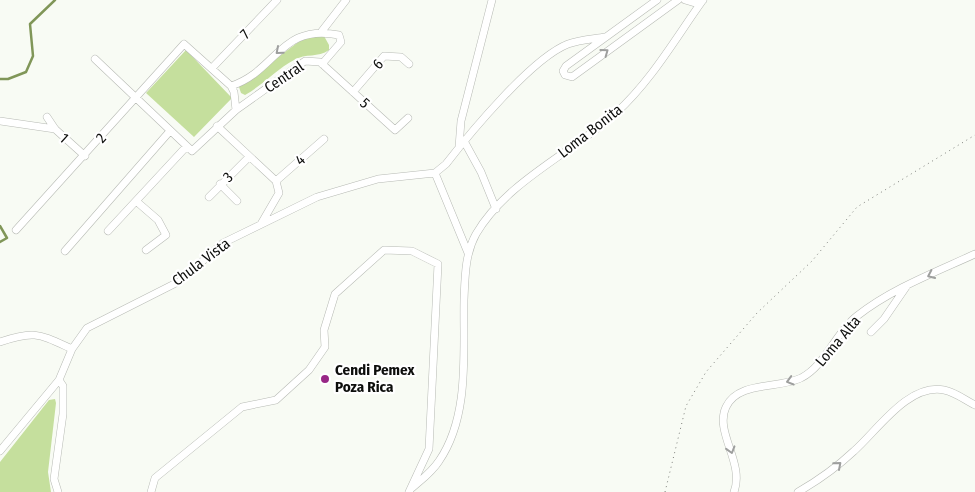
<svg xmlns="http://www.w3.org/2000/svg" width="975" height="492" font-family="'Fira Sans Condensed',sans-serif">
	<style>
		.green { fill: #c5df9d }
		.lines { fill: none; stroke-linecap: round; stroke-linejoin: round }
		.stream { stroke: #809658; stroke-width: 2.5 }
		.street-casing { stroke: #b7bab4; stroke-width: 8 }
		.path { stroke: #7e807b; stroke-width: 1; stroke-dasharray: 1 4; stroke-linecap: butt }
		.street { stroke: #fff; stroke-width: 7 }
		.oneway { stroke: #9e9f9e }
		.poi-dot { fill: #982786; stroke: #fff; stroke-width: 2 }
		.labels { text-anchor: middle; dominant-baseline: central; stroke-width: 4.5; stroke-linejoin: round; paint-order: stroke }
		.street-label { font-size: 15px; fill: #0d0e0c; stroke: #fff }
		.poi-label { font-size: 15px; font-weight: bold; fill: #0d0e0c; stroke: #fff; text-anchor: start }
	</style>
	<rect width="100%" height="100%" fill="#f8fbf4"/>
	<path class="green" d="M324,36L329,45V50C318,58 306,53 294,60C277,69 263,85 245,95L241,93L239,87L297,43L305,38Z
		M186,50L232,98L194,137L146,93Z
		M55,399L56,403L48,472L51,492H0V462L49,400Z"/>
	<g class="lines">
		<path class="stream" d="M0,79H8L26,72L33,56L30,24L55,0
			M0,226L7,238L0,242"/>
		<g class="street-casing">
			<path id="street" d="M657,0L566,66L563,71L565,75L572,77L678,0
				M685,0L695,3L703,0
				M322,31L346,0
				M95,59L192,151L236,110L305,61L320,62L395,130L408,118
				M212,68L277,0
				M231,86C277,71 280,23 339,35L341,42L322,64
				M353,92L384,56L401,57L409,64
				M47,117L55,129L85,156
				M0,121L55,129
				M217,126L276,181L279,193L261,224
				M464,141L481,172L496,209
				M459,147L461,121L492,0
				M435,173L468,253
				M276,181L324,139
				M220,184L237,201
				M209,197L249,157
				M136,201L158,220L166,235L146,250
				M16,230L184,44L231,86L234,92L236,110
				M108,231L186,147
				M65,251L170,131
				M871,332L884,319L906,287
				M0,342C35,330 39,334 72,349
				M0,451L59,380L72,349L87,328L180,281L223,243L317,197L378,179L435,173L446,164C470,133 532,58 568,44C579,40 593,39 605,37
				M412,488C421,480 432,472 439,461C470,416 463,352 464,300C465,277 465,254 476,234C507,181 572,153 616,113C652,80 675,39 703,0
				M58,492L54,479L63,414V386L59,380
				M151,492L155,478L242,407L276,400L309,370L325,347L324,330L335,294L384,250L412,251L438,264L429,449L409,492
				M734,492C745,463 714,432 726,407C738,381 778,389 801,378C826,365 835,333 857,316C891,289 936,272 975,254
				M798,492C819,480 837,467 854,451C877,431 908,383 944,390C955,392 965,400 975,405"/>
		</g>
		<path class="path" d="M665,492L686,406L706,372L757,313L812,261L857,207L975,135"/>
		<use href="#street" class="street"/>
	</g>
	<defs><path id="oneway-chevron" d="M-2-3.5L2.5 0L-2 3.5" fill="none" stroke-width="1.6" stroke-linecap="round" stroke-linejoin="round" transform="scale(1.25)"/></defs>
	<g class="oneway">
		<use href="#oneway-chevron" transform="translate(279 51) rotate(139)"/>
		<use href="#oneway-chevron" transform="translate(605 52) rotate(-36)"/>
		<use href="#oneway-chevron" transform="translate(931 275) rotate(155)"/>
		<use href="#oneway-chevron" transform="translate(790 381) rotate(164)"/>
		<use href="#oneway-chevron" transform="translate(731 450) rotate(73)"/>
		<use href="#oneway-chevron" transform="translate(838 465) rotate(-41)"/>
	</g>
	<circle class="poi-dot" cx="325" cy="379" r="5"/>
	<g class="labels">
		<g class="street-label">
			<text transform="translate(245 34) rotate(-46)">7</text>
			<text transform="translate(378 64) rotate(-47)">6</text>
			<text transform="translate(284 77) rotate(-34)">Central</text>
			<text transform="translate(365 103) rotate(42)">5</text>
			<text transform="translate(590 131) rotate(-38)">Loma Bonita</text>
			<text transform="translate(64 138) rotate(42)">1</text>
			<text transform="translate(101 138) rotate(-48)">2</text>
			<text transform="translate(300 160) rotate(-42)">4</text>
			<text transform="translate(228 177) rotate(-44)">3</text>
			<text transform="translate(201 262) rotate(-37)">Chula Vista</text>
			<text transform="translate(838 341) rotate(-50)">Loma Alta</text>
		</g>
		<g class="poi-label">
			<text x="335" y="370">Cendi Pemex<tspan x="335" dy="17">Poza Rica</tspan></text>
		</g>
	</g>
</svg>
